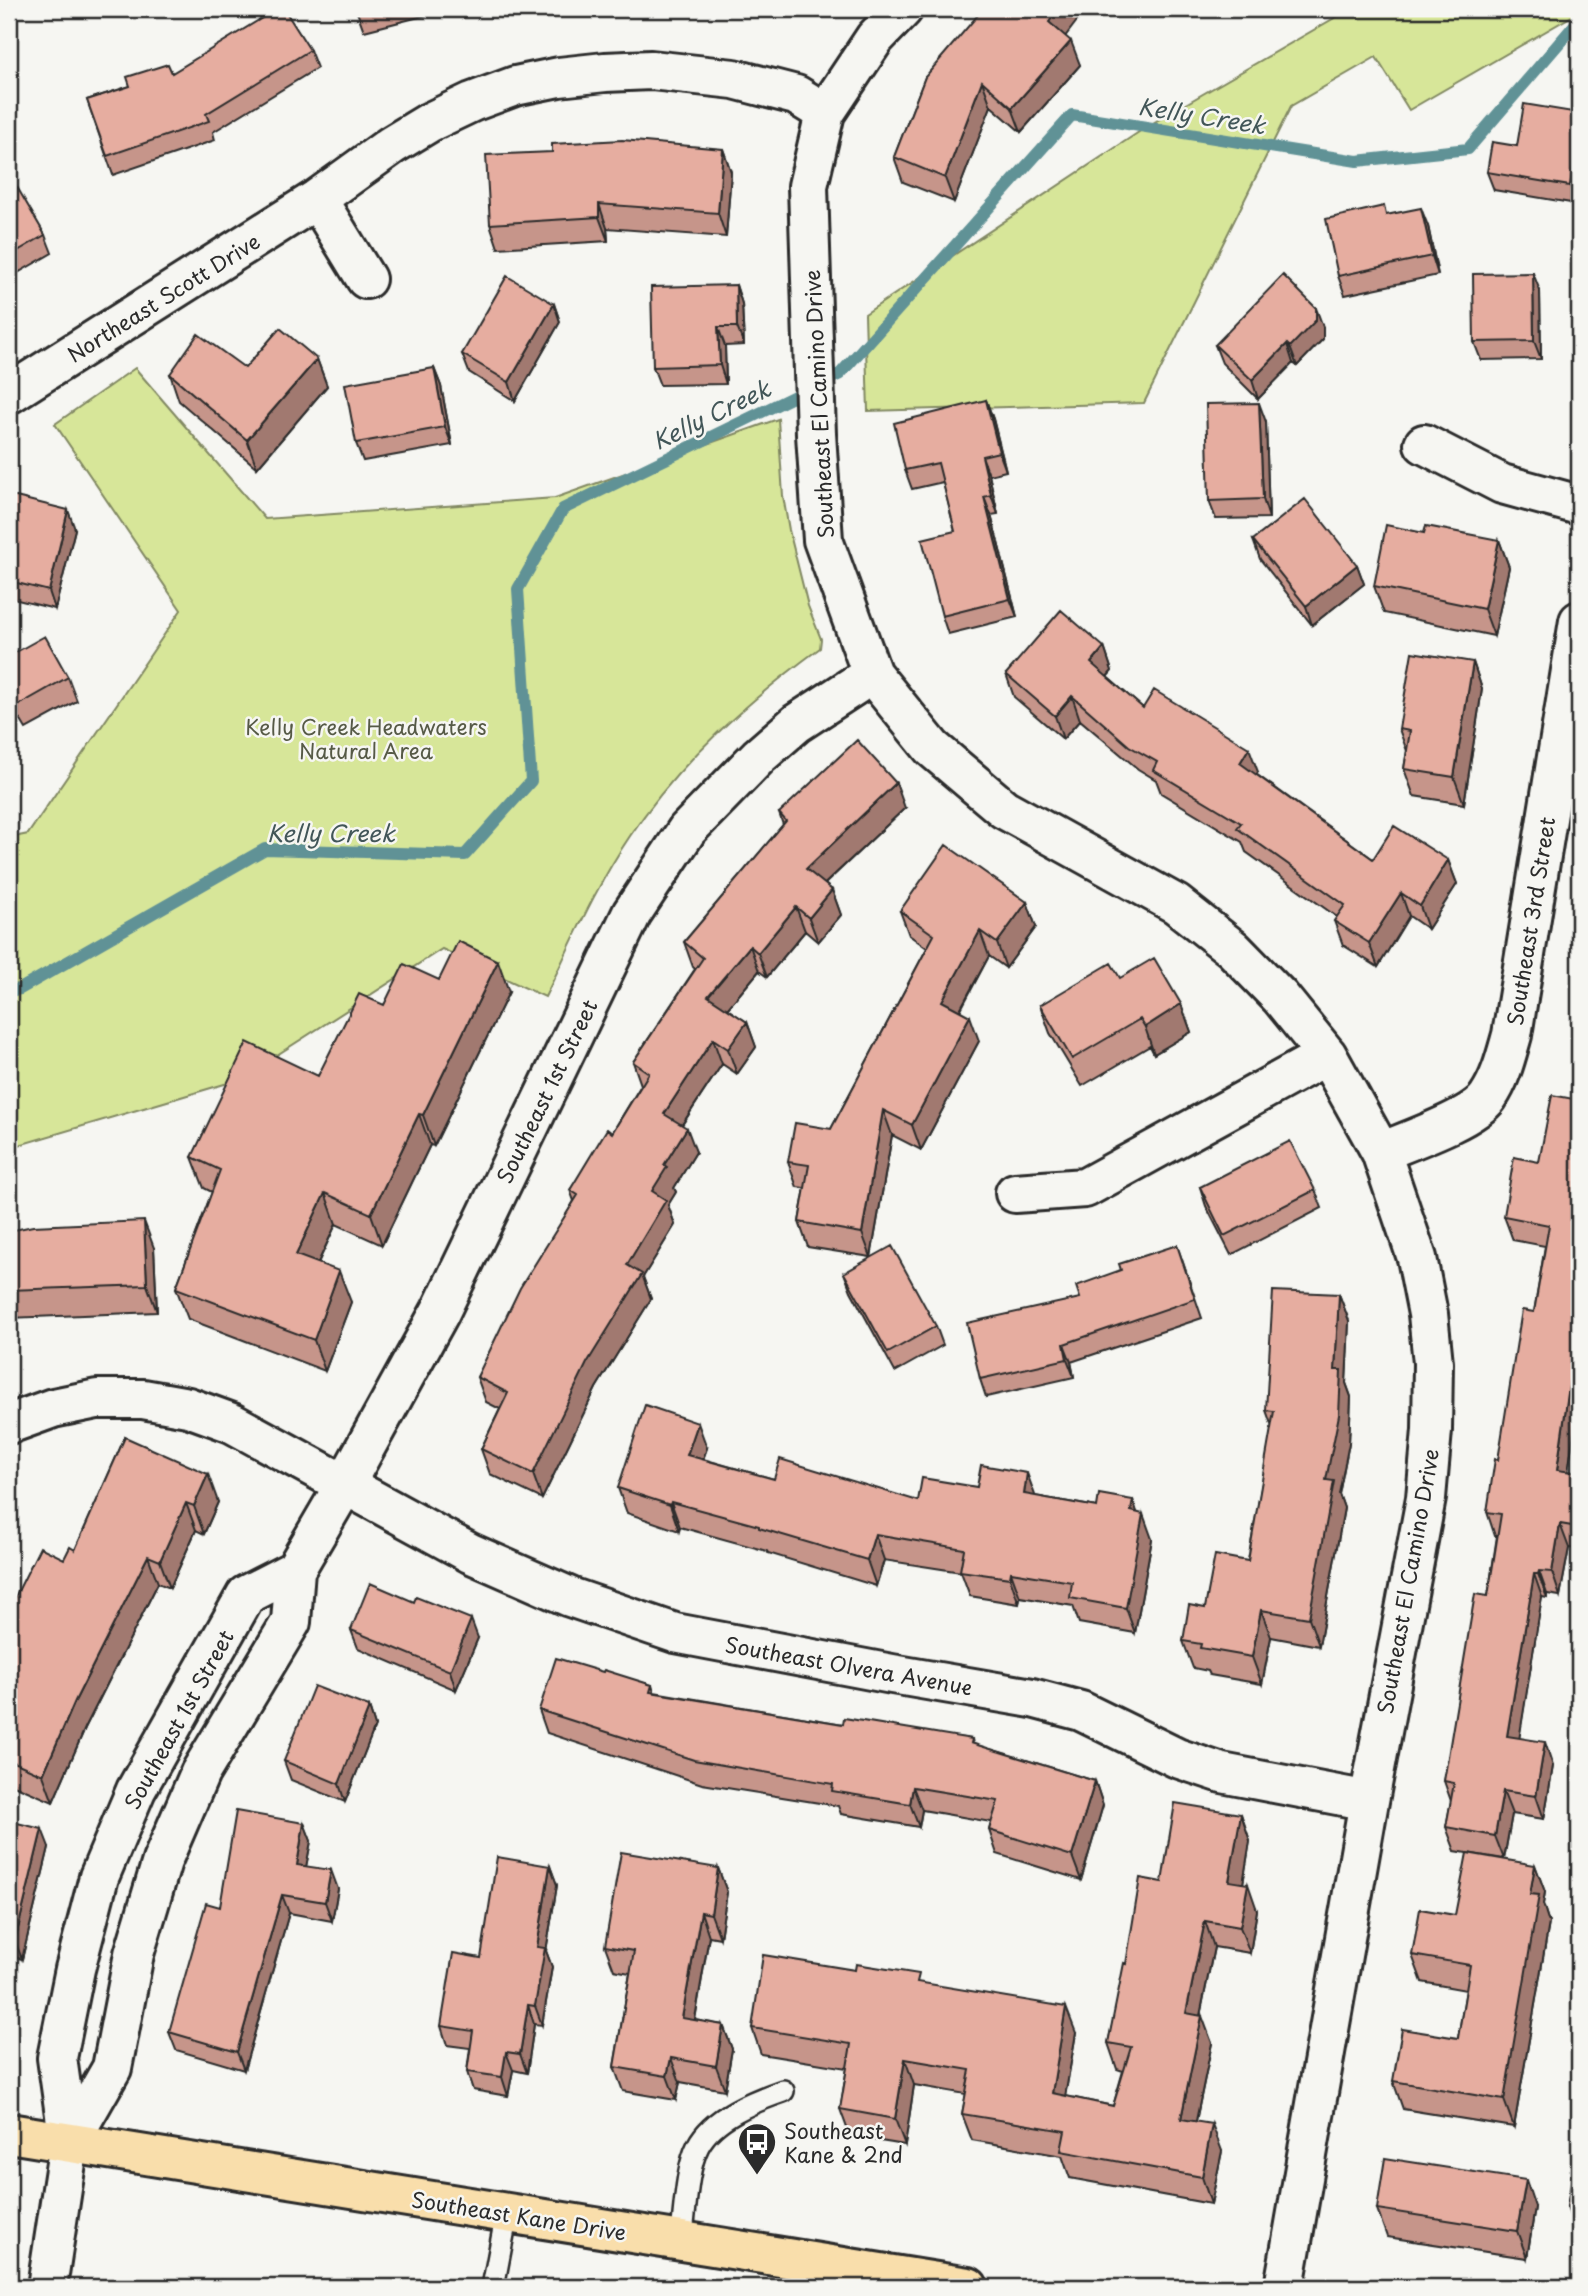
<svg xmlns="http://www.w3.org/2000/svg" width="1588" height="2296" font-family="'Playpen Sans',sans-serif">
	<style>
		.green { fill: #d7e699; stroke: #818862; stroke-width: 2 }
		.lines { fill: none; stroke-linecap: round; stroke-linejoin: round }
		.stream { stroke: #619296; stroke-width: 12 }
		.lane-casing { stroke: #2b2b2b; stroke-width: 26 }
		.street-casing { stroke: #2b2b2b; stroke-width: 44 }
		.secondary-casing { stroke: #2b2b2b; stroke-width: 44 }
		.primary-casing { stroke: #2b2b2b; stroke-width: 44 }
		.lane { stroke: #f6f6f2; stroke-width: 21 }
		.street { stroke: #f6f6f2; stroke-width: 38 }
		.secondary { stroke: #f6f6f2; stroke-width: 38 }
		.primary { stroke: #f9deab; stroke-width: 38 }
		.wall { fill: #c6958a; stroke: #2b2b2b; stroke-width: 2 }
		.shaded-wall { fill: #a17970; stroke: #2b2b2b; stroke-width: 2 }
		.building { fill: #e6ada0; stroke: #2b2b2b; stroke-width: 2 }
		.labels { text-anchor: middle; dominant-baseline: central; stroke-width: 5; stroke-linejoin: round; paint-order: stroke }
		.street-label { font-size: 21px; fill: #2b2b2b; stroke: #f6f6f2 }
		.park-label { font-size: 21px; fill: #565a46; stroke: #f6f6f2 }
		.poi-label { font-size: 21px; fill: #2b2b2b; stroke: #f6f6f2; text-anchor: start }
		.water-label { font-size: 23px; font-style: italic; fill: #425658; stroke: #f6f6f2 }
	</style>
	<rect width="100%" height="100%" fill="#f6f6f2"/>
	<filter id="ink" filterUnits="userSpaceOnUse"><feTurbulence type="fractalNoise" baseFrequency=".0143" numOctaves="2"/><feDisplacementMap in="SourceGraphic" scale="14" xChannelSelector="R" yChannelSelector="G"/><feConvolveMatrix kernelMatrix="1 2 1 2 8 2 1 2 1" color-interpolation-filters="sRGB"/></filter>
	<g filter="url(#ink)">
		<path class="green" d="M1350,9H1579V12L1409,110L1376,57L1291,106L1144,403L868,411L865,314L1151,124Z
			M135,368L265,519L555,498L778,419L783,496L789,530L808,606L821,639L820,648C747,702 681,760 630,836C596,886 572,942 545,997L442,949L238,1080L9,1148V838L28,834L181,610L55,424Z"/>
		<g class="lines">
			<path class="stream" d="M9,991L20,989L265,849L465,855L531,781L518,589L563,509L840,374L1072,115L1357,161L1468,149L1579,20"/>
			<g class="lane-casing">
				<path id="lane" d="M681,2241C685,2215 686,2169 698,2146C713,2117 754,2101 783,2091
					M493,2287L507,2213"/>
			</g>
			<g class="street-casing">
				<path id="street" d="M903,9L875,38L825,113L808,186L816,434L823,540L872,674L932,748L1004,809L1176,904L1233,949L1280,997L1327,1055L1381,1152L1417,1258L1428,1314L1433,1363L1432,1430L1426,1498L1369,1801L1284,2287
					M317,199L366,279
					M9,394L317,199L392,145L430,122L472,102L515,86L559,77L605,72L651,70L734,79L796,95L825,113
					M1424,444L1502,484L1579,505
					M1381,1152C1407,1141 1473,1119 1488,1097C1501,1078 1506,1056 1512,1035L1579,621
					M1015,1193L1085,1188L1327,1055
					M9,1424L53,1408L97,1399H143L188,1407L232,1423L470,1553L570,1597L675,1633L892,1674L1032,1698L1081,1711L1177,1758L1222,1773L1369,1801
					M69,2143L112,2068L134,1954L162,1861L200,1773L291,1622L295,1570L344,1486L440,1312L632,913L687,830L759,756L797,723L872,674
					M69,2143L57,2058L75,1969L99,1877L136,1790L246,1595L295,1570"/>
			</g>
			<g class="secondary-casing">
				<path id="secondary" d="M47,2287L69,2143"/>
			</g>
			<g class="primary-casing">
				<path id="primary" d="M9,2133L968,2287"/>
			</g>
			<use href="#lane" class="lane"/>
			<use href="#street" class="street"/>
			<use href="#secondary" class="secondary"/>
			<use href="#primary" class="primary"/>
		</g>
		<path class="wall" d="M356,9H451L364,31Z
			M1065,36L1080,65L1021,132L991,106L954,202L903,182L894,157L925,77Z
			M310,50L317,68L213,132L215,140L113,175L87,100L172,73Z
			M1579,113V188L1577,204L1494,190L1487,172L1517,146Z
			M723,149L731,172L726,237L607,228L608,241L498,248L490,224Z
			M9,192L45,235L52,253L9,278Z
			M1387,215L1428,226L1438,275L1345,295L1338,276Z
			M736,285L742,304L744,345L725,346L726,384L660,385L653,367Z
			M1540,291L1541,359L1481,360L1474,342Z
			M554,304L560,322L515,401L469,372L462,354Z
			M1323,327V339L1297,366L1293,363L1258,399L1222,363L1215,345Z
			M317,359L327,386L257,468L179,401L170,374L245,368Z
			M434,368L441,386L452,445L363,461L356,443Z
			M986,400L993,419L1006,471L989,475L998,514L991,515L1017,617L948,634L942,616L955,531L943,482L912,489L905,470Z
			M1266,422L1269,518L1216,519L1209,501Z
			M9,508L75,529L55,609L9,598Z
			M1424,533L1499,540L1509,567L1494,636L1384,613L1374,586Z
			M1253,540L1357,565L1364,584L1312,625L1260,559Z
			M1104,647L1112,671L1107,677L1143,708L1258,772L1256,774L1373,859L1448,860L1457,884L1428,929L1409,916L1378,967L1343,945L1334,921L1337,917L1246,852L1242,842L1161,793L1156,780L1138,769L1080,720L1063,739L1014,697L1006,674Z
			M9,656L68,677L77,701L26,729L20,719L9,726Z
			M1473,662L1482,689L1464,804L1414,796L1404,769L1407,751L1399,729Z
			M905,808L825,884L832,890L841,915L818,942L805,931L767,977L759,971L727,1009L747,1022L756,1047L737,1074L722,1064L682,1125L696,1152L674,1188L676,1192L668,1205L675,1225L643,1277L651,1299L596,1388L542,1499L490,1474L481,1449L500,1409L486,1402L477,1377L574,1201L570,1190L612,1133L641,1085L633,1062L695,969L693,967L684,942L783,825L779,813Z
			M1027,902L1036,927L1006,968L989,956L960,1011L979,1041L921,1150L892,1135L871,1257L808,1247L799,1222L805,1188L797,1187L788,1162L831,1129L927,948L909,935L900,911Z
			M439,980L509,992L434,1146L430,1145L382,1245L336,1224L318,1263L351,1302L325,1371L188,1319L176,1288L212,1192L204,1188L192,1157L318,1076L384,1005Z
			M1181,1004L1191,1032L1154,1054L1150,1046L1082,1086L1050,1033L1040,1005Z
			M1579,1100V1398L1568,1471L1579,1473V1549L1569,1548L1560,1596L1547,1594V1598L1542,1597L1519,1738L1553,1766L1544,1819L1512,1814L1504,1859L1455,1851L1446,1827L1451,1801L1444,1781L1488,1596L1497,1536H1495L1487,1512L1498,1460L1534,1312L1545,1246L1513,1240L1504,1216Z
			M1200,1187L1315,1190L1322,1208L1231,1255L1206,1206Z
			M9,1231L154,1248L157,1312L9,1318Z
			M1177,1245L1202,1318L1071,1362L1074,1377L986,1397L980,1379L1080,1298L1121,1270Z
			M844,1273L936,1326L943,1345L895,1372L851,1291Z
			M1339,1294L1349,1321L1346,1383L1351,1397L1349,1443L1339,1494L1344,1508L1319,1646L1271,1637L1262,1684L1210,1675L1208,1671L1193,1668L1183,1641L1205,1608L1248,1561L1272,1427L1266,1410Z
			M125,1437L218,1502L204,1534L196,1530L170,1588L158,1583L85,1728L53,1802L9,1783V1609L75,1550Z
			M707,1448L703,1459L774,1479L918,1501L1035,1496L1097,1507L1133,1500L1137,1513L1152,1539L1135,1633L1079,1623L1073,1606L1020,1597L1019,1604L970,1596L961,1572L884,1560L876,1586L768,1553L767,1551L680,1527L679,1531L627,1513L618,1488Z
			M351,1630L478,1638L456,1690L358,1648Z
			M603,1672L652,1685L654,1692L843,1724L972,1739L973,1744L1095,1781L1103,1805L1081,1880L997,1854L989,1830L991,1822L922,1810L919,1827L841,1814L838,1806L702,1784L547,1733L539,1710Z
			M369,1707L375,1726L345,1802L291,1780L284,1761Z
			M1241,1814L1250,1841L1243,1883L1257,1910L1250,1953L1214,1947L1200,2016L1212,2043L1196,2121L1222,2151L1211,2204L1070,2178L1062,2156L972,2140L962,2114L966,2094L914,2085L905,2145L850,2136L840,2109L847,2068L761,2054L752,2028L922,1983L1076,2033L1065,2096L1113,2106L1123,2071L1117,2069L1108,2043L1126,1964L1162,1882Z
			M9,1821L49,1847L22,1959L9,1956Z
			M304,1823L311,1841L306,1866L338,1889L332,1921L289,1913L244,2070L176,2050L169,2032L220,1907Z
			M1535,1865L1545,1892L1543,1904L1549,1923L1514,2127L1403,2109L1393,2081L1458,2038L1466,1990L1422,1982L1412,1955L1455,1915Z
			M550,1866L557,1885L546,1951L552,1967L542,2025L534,2024L527,2073L513,2070L508,2096L473,2090L467,2072L470,2048L447,2045L441,2026L481,1958Z
			M718,1868L727,1892L720,1938L709,1936L695,2020L723,2025L732,2049L725,2090L680,2082L676,2100L623,2091L614,2067L630,1973L614,1970L605,1946Z
			M1579,2150V2234H1576L1567,2207Z
			M1535,2207L1527,2258L1387,2237L1377,2209Z"/>
		<path class="shaded-wall" d="M1058,9H1086L1058,46L1049,22Z
			M1071,41L1080,65L1021,132L1012,108Z
			M982,81L991,106L954,202L945,178Z
			M1579,130V188L1577,204L1570,186Z
			M723,149L731,172L726,237L718,213Z
			M599,204L607,228L608,241L599,217Z
			M1421,208L1428,226L1438,275L1432,256Z
			M1533,273L1540,291L1541,359L1534,341Z
			M736,285L742,304L744,345L737,327Z
			M554,304L560,322L515,401L509,382Z
			M1316,308L1323,327V339L1297,366L1290,347Z
			M718,327L725,346L726,384L720,365Z
			M1287,344L1293,363L1258,399L1252,380Z
			M317,359L327,386L257,468L247,440Z
			M434,368L441,386L452,445L445,427Z
			M986,400L993,419L1006,471L999,452Z
			M1259,403L1266,422L1269,518L1263,499Z
			M982,456L989,475L998,514L991,495Z
			M984,497L991,515L1017,617L1010,599Z
			M68,510L75,529L55,609L49,591Z
			M1499,540L1509,567L1494,636L1484,609Z
			M1357,565L1364,584L1312,625L1306,606Z
			M1104,647L1112,671L1099,686L1091,663Z
			M1473,662L1482,689L1464,804L1454,777Z
			M1072,696L1080,720L1063,739L1055,716Z
			M1249,748L1258,772L1249,786L1240,763Z
			M896,783L905,808L815,893L806,869Z
			M1448,860L1457,884L1428,929L1420,906Z
			M832,890L841,915L818,942L809,918Z
			M1401,893L1409,916L1378,967L1369,943Z
			M1027,902L1036,927L1006,968L997,943Z
			M796,907L805,931L767,977L758,953Z
			M980,931L989,956L951,1026L942,1001Z
			M750,946L759,971L717,1021L708,996Z
			M498,961L509,992L434,1146L423,1115Z
			M1181,1004L1191,1032L1154,1054L1145,1027Z
			M970,1016L979,1041L921,1150L912,1125Z
			M747,1022L756,1047L737,1074L728,1049Z
			M713,1039L722,1064L673,1138L664,1114Z
			M883,1110L892,1135L871,1257L862,1233Z
			M419,1114L430,1145L382,1245L371,1214Z
			M687,1128L696,1152L674,1188L676,1192L668,1205L675,1225L643,1277L651,1299L596,1388L542,1499L533,1474L627,1265L652,1191L664,1165Z
			M325,1193L336,1224L307,1286L296,1255Z
			M144,1221L154,1248L157,1312L147,1285Z
			M339,1271L351,1302L325,1371L314,1340Z
			M1339,1294L1349,1321L1346,1383L1351,1397L1349,1443L1339,1494L1344,1508L1319,1646L1309,1618L1326,1480L1335,1370Z
			M1064,1344L1071,1362L1074,1377L1067,1359Z
			M1573,1358L1579,1375V1398L1565,1493L1557,1470Z
			M698,1423L707,1448L696,1480L687,1455Z
			M1027,1473L1036,1498L1024,1494Z
			M208,1474L218,1502L204,1534L194,1506Z
			M1133,1500L1141,1524L1143,1514L1152,1539L1135,1633L1126,1608L1131,1511Z
			M671,1502L680,1527L679,1531L670,1505Z
			M186,1503L196,1530L170,1588L160,1561Z
			M1560,1524L1569,1548L1560,1596L1552,1572Z
			M875,1534L884,1560L876,1586L867,1560Z
			M148,1556L158,1583L85,1728L53,1802L43,1775L75,1701Z
			M1539,1571L1547,1594V1598L1538,1574Z
			M1011,1572L1020,1597L1019,1604L1010,1578Z
			M1534,1574L1542,1597L1516,1759L1507,1736Z
			M1261,1610L1271,1637L1262,1684L1252,1657Z
			M471,1619L478,1638L456,1690L450,1671Z
			M369,1707L375,1726L345,1802L339,1784Z
			M1545,1742L1553,1766L1544,1819L1536,1796Z
			M1095,1781L1103,1805L1081,1880L1072,1856Z
			M913,1787L922,1810L919,1827L910,1804Z
			M1503,1791L1512,1814L1504,1859L1495,1836Z
			M1241,1814L1250,1841L1239,1908L1229,1881Z
			M304,1823L311,1841L303,1883L297,1865Z
			M42,1829L49,1847L22,1959L15,1941Z
			M1535,1865L1545,1892L1543,1904L1549,1923L1514,2127L1504,2100L1530,1894Z
			M550,1866L557,1885L546,1951L552,1967L542,2025L535,2006L537,1947Z
			M718,1868L727,1892L720,1938L711,1914Z
			M331,1870L338,1889L332,1921L325,1902Z
			M1248,1884L1257,1910L1250,1953L1240,1927Z
			M282,1895L289,1913L244,2070L237,2052Z
			M701,1912L709,1936L691,2042L682,2018Z
			M1205,1921L1214,1947L1195,2040L1186,2013Z
			M528,2005L534,2024L527,2073L520,2054Z
			M1066,2007L1076,2033L1061,2120L1052,2093Z
			M1202,2016L1212,2043L1191,2145L1181,2119Z
			M723,2025L732,2049L725,2090L716,2066Z
			M506,2052L513,2070L508,2096L502,2077Z
			M671,2058L680,2082L676,2100L667,2076Z
			M905,2059L914,2085L905,2145L895,2119Z
			M1212,2124L1222,2151L1211,2204L1202,2177Z
			M1526,2180L1535,2207L1527,2258L1517,2231Z"/>
		<path class="building" d="M277,9H284L310,50L206,114L209,121L107,156L87,100L130,86L127,77L168,64L172,73Z
			M356,9H372L357,13Z
			M983,9H1058L1049,22L1071,41L1012,108L982,81L945,178L894,157L925,77Z
			M1524,104L1579,113V130L1570,186L1487,172L1492,142L1517,146Z
			M622,140L723,149L718,213L599,204V217L490,224L486,155L552,152V144Z
			M17,187L45,235L9,256V192Z
			M1384,206L1386,215L1421,208L1432,256L1338,276L1326,219Z
			M1533,273L1534,341L1474,342L1473,274Z
			M1283,275L1316,308V320L1290,347L1287,344L1252,380L1215,345Z
			M507,276L554,304L509,382L462,354Z
			M736,285L737,327H718L720,365L653,367L651,287Z
			M280,328L317,359L247,440L170,374L198,334L245,368Z
			M434,368L445,427L356,443L345,384Z
			M986,400L999,452L982,456L991,495L984,497L1010,599L942,616L922,539L955,531L938,463L905,470L894,423Z
			M1259,403L1263,499L1209,501L1206,404Z
			M12,496L68,510L49,591L9,581V508Z
			M1305,499L1357,565L1306,606L1253,540Z
			M1386,525L1424,533L1426,526L1499,540L1484,609L1374,586Z
			M1061,610L1104,647L1091,663L1143,708L1154,690L1249,748L1240,763L1373,859L1394,826L1448,860L1420,906L1401,893L1369,943L1334,921L1345,905L1237,828L1241,823L1153,770L1157,762L1129,746L1072,696L1055,716L1006,674Z
			M45,636L68,677L17,706L11,695L9,697V656Z
			M1412,652L1473,662L1454,777L1404,769L1410,731L1399,729Z
			M857,740L896,783L806,869L832,890L809,918L796,907L758,953L750,946L708,996L747,1022L728,1049L713,1039L664,1114L687,1128L664,1165L667,1167L652,1191L666,1200L627,1265L642,1274L587,1363L533,1474L481,1449L508,1393L477,1377L520,1288L578,1195L570,1190L607,1129L612,1133L649,1073L633,1062L703,958L684,942L786,821L779,813Z
			M946,845L1027,902L997,943L980,931L942,1001L970,1016L912,1125L883,1110L862,1233L799,1222L809,1165L788,1162L795,1123L831,1129L934,935L900,911Z
			M458,941L498,961L423,1115L419,1114L371,1214L325,1193L296,1255L339,1271L314,1340L176,1288L220,1170L192,1157L247,1042L318,1076L359,994L384,1005L404,964L439,980Z
			M1154,958L1181,1004L1145,1027L1140,1019L1072,1059L1040,1005L1111,963L1120,978Z
			M1552,1095L1579,1100V1359L1573,1358L1557,1470L1579,1473V1517L1578,1527L1560,1524L1552,1572L1539,1571L1538,1574H1534L1507,1736L1545,1742L1536,1796L1503,1791L1495,1836L1446,1827L1454,1783L1444,1781L1475,1594L1488,1596L1501,1514L1487,1512L1495,1459L1498,1460L1522,1310L1534,1312L1549,1225L1504,1216L1514,1157L1539,1162Z
			M1290,1141L1315,1190L1224,1236L1200,1187Z
			M144,1221L147,1285L9,1290V1231L33,1226Z
			M1177,1245L1195,1299L1064,1344L1067,1359L980,1379L967,1323L1080,1298L1076,1286L1121,1270L1119,1264Z
			M892,1246L936,1326L888,1353L844,1273Z
			M1273,1291L1339,1294L1335,1370H1341L1339,1415L1326,1480L1334,1481L1309,1618L1261,1610L1252,1657L1200,1648L1201,1644L1183,1641L1189,1605L1205,1608L1215,1555L1248,1561L1274,1411L1266,1410Z
			M645,1405L698,1423L687,1455L774,1479L780,1459L918,1501L922,1478L977,1487L981,1465L1027,1473L1024,1494L1097,1507L1099,1494L1133,1500L1131,1511L1143,1514L1126,1608L1070,1598L1072,1582L1011,1572L1010,1578L960,1571L964,1549L875,1534L867,1560L759,1528V1526L671,1502L670,1505L618,1488Z
			M125,1437L208,1474L194,1506L186,1503L160,1561L148,1556L75,1701L43,1775L9,1760V1609L40,1547L64,1559L70,1547L75,1550Z
			M370,1583L414,1602L416,1597L471,1619L450,1671L351,1630Z
			M556,1658L603,1672L604,1670L652,1685L650,1692L843,1724L844,1718L972,1739L971,1743L1095,1781L1072,1856L989,1830L998,1801L913,1787L910,1804L832,1791L833,1784L694,1760L539,1710Z
			M314,1686L369,1707L339,1784L284,1761Z
			M1175,1803L1241,1814L1229,1881L1248,1884L1240,1927L1205,1921L1186,2013L1202,2016L1181,2119L1212,2124L1202,2177L1061,2151L1065,2131L962,2114L970,2070L905,2059L895,2119L840,2109L851,2044L752,2028L763,1955L855,1970L856,1964L919,1974L917,1982L1066,2007L1052,2093L1113,2106L1131,2047L1108,2043L1124,1963L1126,1964L1140,1878L1162,1882Z
			M236,1811L304,1823L297,1865L331,1870L325,1902L282,1895L237,2052L169,2032L206,1903L220,1907Z
			M9,1821L42,1829L15,1941L9,1939Z
			M621,1852L718,1868L711,1914L701,1912L682,2018L723,2025L716,2066L671,2058L667,2076L614,2067L634,1951L605,1946Z
			M1467,1853L1535,1865L1530,1894L1539,1895L1504,2100L1393,2081L1402,2029L1458,2038L1470,1965L1412,1955L1420,1909L1455,1915Z
			M497,1857L550,1866L537,1947L545,1948L535,2006L528,2005L520,2054L506,2052L502,2077L467,2072L473,2031L441,2026L453,1953L481,1958Z
			M1576,2150H1579V2209L1567,2207Z
			M1385,2158L1526,2180L1517,2231L1377,2209Z
			M221,2280L265,2287H220Z"/>
	</g>
	<defs>
		<g id="bus-pin" transform="scale(2.0125)"><path d="M0 17L-7.5 6A9.5 9.5 0 1 1 7.5 6Z" fill="#2b2b2b" stroke="#f6f6f2"/><path d="M-5-6H5V4H4V6H2V4H-2V6H-4V4H-5ZM-3.5-4V0h7V-4ZM-3.5 1.2v1.5H-2V1.2ZM2 1.2v1.5H3.5V1.2Z" fill="#fff"/></g>
	</defs>
	<g fill-rule="evenodd">
		<use href="#bus-pin" x="757" y="2142"/>
	</g>
	<g class="labels">
		<g class="street-label">
			<text transform="translate(163 297) rotate(-32)">Northeast Scott Drive</text>
			<text transform="translate(818 404) rotate(-93)">Southeast El Camino Drive</text>
			<text transform="translate(1530 921) rotate(-81)">Southeast 3rd Street</text>
			<text transform="translate(546 1091) rotate(-64)">Southeast 1st Street</text>
			<text transform="translate(1407 1581) rotate(-80)">Southeast El Camino Drive</text>
			<text transform="translate(849 1665) rotate(10)">Southeast Olvera Avenue</text>
			<text transform="translate(178 1719) rotate(-61)">Southeast 1st Street</text>
			<text transform="translate(519 2215) rotate(9)">Southeast Kane Drive</text>
		</g>
		<g class="park-label">
			<text x="366" y="726">Kelly Creek Headwaters<tspan x="366" dy="24">Natural Area</tspan></text>
		</g>
		<g class="poi-label">
			<text x="784" y="2130">Southeast<tspan x="784" dy="24">Kane &amp; 2nd</tspan></text>
		</g>
		<g class="water-label">
			<text transform="translate(1202 115) rotate(9)">Kelly Creek</text>
			<text transform="translate(711 414) rotate(-26)">Kelly Creek</text>
			<text x="331" y="832">Kelly Creek</text>
		</g>
	</g>
	<rect width="1588" height="2296" fill="none" stroke="#f6f6f2" stroke-width="35"/>
	<rect x="18" y="18" width="1553" height="2261" fill="none" stroke="#2b2b2b" stroke-width="2.5" filter="url(#ink)"/>
</svg>
